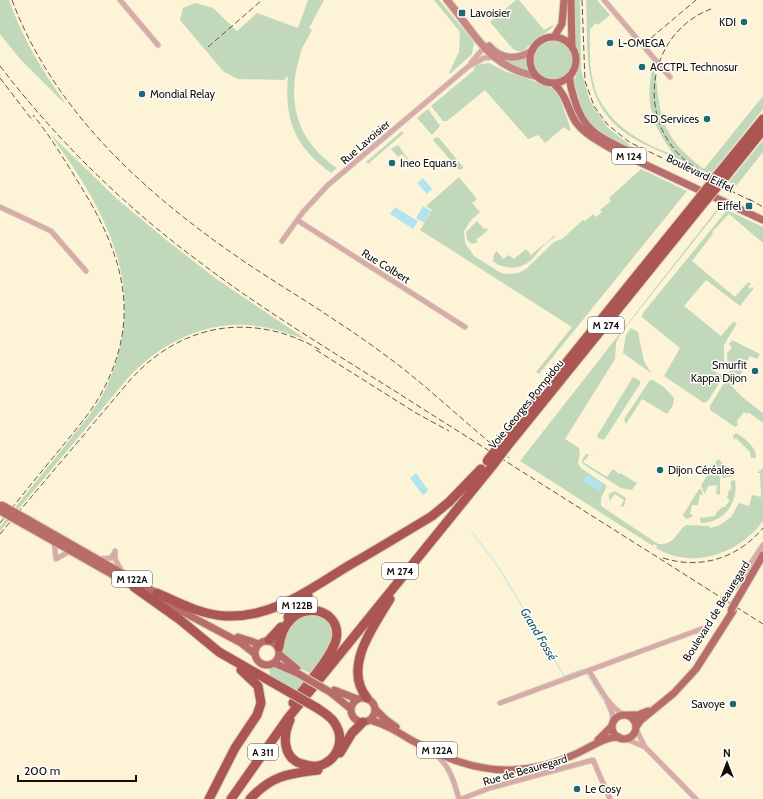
<svg xmlns="http://www.w3.org/2000/svg" width="763" height="799" font-family="Cabin,sans-serif">
	<style>
		.green { fill: #c1d8bb }
		.water { fill: #b2e4f0 }
		.lines { fill: none; stroke-linecap: round; stroke-linejoin: round }
		.stream { stroke: #b2e4f0; stroke-width: 1 }
		.street-casing { stroke: #d8cfb6; stroke-width: 6 }
		.secondary-casing { stroke: #d8cfb6; stroke-width: 9 }
		.primary-casing { stroke: #d8cfb6; stroke-width: 9 }
		.highway-casing { stroke: #d8cfb6; stroke-width: 11 }
		.street { stroke: #d7aba9; stroke-width: 4.5 }
		.secondary { stroke: #c68885; stroke-width: 7 }
		.primary { stroke: #b86d6b; stroke-width: 7 }
		.highway { stroke: #ac5654; stroke-width: 9 }
		.rail { stroke: #605a4a; stroke-width: 1; stroke-dasharray: 6 3; stroke-linecap: butt }
		.primary-bridge-casing { stroke: #d8cfb6; stroke-width: 9; stroke-linecap: butt }
		.highway-bridge-casing { stroke: #d8cfb6; stroke-width: 11; stroke-linecap: butt }
		.primary-bridge { stroke: #b86d6b; stroke-width: 7 }
		.highway-bridge { stroke: #ac5654; stroke-width: 9 }
		.poi-dot { fill: #1d6871; stroke: #fff; stroke-width: 1.5 }
		.labels { text-anchor: middle; dominant-baseline: central; stroke-width: 3; stroke-linejoin: round; paint-order: stroke }
		.shield { fill: #fff; stroke: #5a5751; stroke-width: 1 }
		.shield-label { font-size: 10px; font-weight: bold; fill: #130f06 }
		.poi-label { font-size: 11px; fill: #130f06; stroke: #fff; text-anchor: start }
		.street-label { font-size: 11px; fill: #130f06; stroke: #fff }
		.water-label { font-size: 12px; font-style: italic; fill: #135563; stroke: #fff }
	</style>
	<rect width="100%" height="100%" fill="#fdf3d7"/>
	<path class="green" d="M0,0H9C22,37 41,69 64,101L63,102L20,59L0,34Z
		M308,0H324L309,28L312,30C308,38 302,46 300,55C286,101 296,140 337,168L331,173C295,147 284,120 288,76L284,80L238,79L224,72L180,20L183,8L195,3L213,8L237,31L257,13L298,28Z
		M434,0H439L474,42L472,54L451,73H449L459,52L460,32Z
		M516,0H519L544,30L555,24C549,32 544,33 537,38C528,44 525,56 513,49L490,22Z
		M575,0H580L581,70L590,101L607,127L641,154L592,128L584,116L574,81L580,65L579,52L575,42Z
		M586,0H597L610,15L598,25L596,23L590,29C590,46 589,64 593,81C601,120 639,143 674,155C652,124 644,105 653,66C657,79 657,90 659,102C664,135 679,150 704,169L763,96V109L710,175C690,162 666,155 644,144C579,112 589,62 586,0Z
		M534 60a19 19 0 1 1 38 0a19 19 0 1 1-38 0Z
		M528,57L530,72L503,63L504,59Z
		M489,63L504,71L531,80L554,89L560,98L571,130L569,131L564,127L545,143L538,135L528,139L485,90L447,121H443L431,106L473,71L476,65Z
		M428,109L440,126L432,135L417,118Z
		M402,131L404,133L368,164L366,162Z
		M50,134L116,198L165,239L215,278L307,340C290,334 274,328 257,326C207,319 160,343 127,379L0,531V527C22,498 46,470 68,442C80,427 93,412 102,396C153,296 110,216 50,134Z
		M436,137L439,138L464,168L459,170L433,140Z
		M763,140V152L736,186L729,182Z
		M398,145L416,170L402,154L398,157L391,149Z
		M641,169L687,191L539,374L536,372L572,327L420,230L432,210L426,206L459,177L477,199L472,203L480,212L471,220L464,231L465,243L474,256L501,273L509,274L518,273L526,269L554,242L562,239L583,220L585,221L593,214L596,217L602,212L600,210L611,201L609,198Z
		M718,208L717,212L621,333L616,343L615,359L565,439L579,448L580,453L578,463L581,468L607,486L601,498V506L658,544C676,545 675,533 686,525L709,526L710,528L720,525L731,517L739,503L749,506L752,495L761,497L760,473H757L763,468V521C739,554 692,570 656,548L657,546L654,544L653,546L520,461Z
		M727,210L763,227V243L729,214L712,232L713,234L692,261L735,297L748,282L751,284L748,287L750,289L752,287L754,288L740,306L706,280L684,306L721,336L733,322L737,323L724,345V370L717,366L714,371L719,374L725,375C733,392 749,402 763,413V423L748,412L747,414L744,412L737,421L738,425L735,427L710,410V406L724,383L721,380L708,401L704,403L664,376L680,348L642,317L643,313Z
		M477,221L484,229L486,228L488,230L476,240L478,242L472,244L467,240L466,232Z
		M555,235V237C535,247 534,271 507,267C501,266 497,265 493,261L494,254L497,251L503,259L509,255L514,259L526,249L531,255Z
		M631,328L638,332L644,361L651,373L623,353L626,335Z
		M732,340L760,354L757,359L750,356L740,375L735,374L731,376L728,367L727,353L732,348L729,344Z
		M633,377L640,381V384L604,440L598,438L597,436Z
		M650,380H653L665,388L674,398L673,405L667,414L642,399L626,424L624,419Z
		M736,433C744,437 758,449 756,458H751L750,452L736,438L734,440L733,436Z
		M586,454L594,456L589,455L583,462L607,477L613,469L619,474L620,473L637,483L632,490L621,488L583,464L582,460Z
		M718,459L733,472L734,476L723,478L713,466Z
		M712,467L721,478L720,479V495L716,494L717,485L708,486L705,494L701,486Z
		M735,480C739,502 724,523 701,523L700,518L715,516L716,513L722,507H725L730,500L727,498L729,490H731V481Z
		M699,489H701L703,495H700L698,505H692L690,514L693,515L692,517L686,519L683,515Z
		M615,491L626,498L624,506L620,507L624,500L615,494L610,500L609,499V494Z
		M307,613L325,617L333,631L331,645L311,674L294,665L283,655L281,644L293,621Z
		M277,667L306,681L298,692L270,676L269,668Z"/>
	<path class="water" d="M423,178L432,189L427,194L417,183Z
		M423,206L431,211L424,223L416,218Z
		M395,207L418,221L413,229L390,214Z
		M416,473L428,490L424,495L422,494L410,478Z
		M587,474L603,484L599,491L583,481Z"/>
	<g class="lines">
		<path class="stream" d="M472,532L499,568L564,676L583,669L584,671
			M586,673L609,710"/>
		<g class="street-casing">
			<path id="street" d="M120,0L158,45
				M604,0L670,77
				M471,63L481,51L487,48
				M0,207L51,231L86,271
				M297,220L465,327
				M282,241L303,212L328,185L469,66L484,58L493,57
				M54,542L56,559L70,551
				M115,551V559L122,572
				M99,559L111,558L115,552
				M735,587L763,545
				M589,671C598,685 608,706 624,715
				M607,700L612,713L613,722
				M500,703L704,628
				M636,729L645,747L696,799
				M626,739L645,747
				M435,754C450,766 454,781 459,799
				M461,799L490,788L593,760L610,799"/>
		</g>
		<g class="secondary-casing">
			<path id="secondary" d="M447,0C476,34 488,67 536,76
				M489,46C501,60 517,60 532,51"/>
		</g>
		<g class="primary-casing">
			<path id="primary" d="M571,0L572,47
				M554,37L562,24L564,0
				M530 60a23 23 0 1 1 46 0a23 23 0 1 1-46 0Z
				M570,76C569,84 572,90 574,98C583,131 600,138 630,152
				M553,83C566,94 567,107 575,121C584,134 598,141 612,149L763,220
				M27,519L160,595
				M23,524L138,589
				M153,596L241,643L255,654
				M735,603L763,555
				M238,637L259,644
				M255 653a12 12 0 1 1 24 0a12 12 0 1 1-24 0Z
				M280,655L297,669
				M274,663L297,673
				M334,690L357,699
				M330,692L351,709
				M351 710a12 12 0 1 1 24 0a12 12 0 1 1-24 0Z
				M376,710L385,719L396,727
				M612 727a12 12 0 1 1 24 0a12 12 0 1 1-24 0Z
				M629,715H638L648,711
				M370,720C385,724 398,732 411,740C443,757 474,771 512,770C532,769 553,764 571,756C587,750 602,737 619,737
				M636,727L641,720L674,693L696,669L733,611
				M598,740L612,726"/>
		</g>
		<g class="highway-casing">
			<path id="highway" d="M719,173L763,119
				M726,176L763,130
				M499,446L701,196
				M505,449L706,200
				M134,587L179,619L219,652L284,689
				M157,593C179,603 202,615 226,616C273,618 310,589 348,566C376,550 404,533 432,516L449,502L481,469
				M288,617L308,595
				M269,640L281,627
				M279,647C285,594 344,605 336,640C331,658 305,687 293,703
				M367,698C342,667 374,626 390,599
				M290,720C283,735 282,758 302,764C307,765 312,767 318,766C338,761 346,739 334,722C330,716 323,712 317,708
				M340,753L352,733L363,722
				M209,799L235,748L257,715L261,703L258,686L241,670
				M231,799L288,718L493,465
				M250,799C272,775 288,774 318,770"/>
		</g>
		<use href="#street" class="street"/>
		<use href="#secondary" class="secondary"/>
		<use href="#primary" class="primary"/>
		<use href="#highway" class="highway"/>
		<path class="rail" d="M12,0C52,107 138,187 229,251C264,276 301,297 336,321C358,335 380,351 401,367C438,396 472,429 509,458
			M582,0L585,81L594,106L607,124L629,142L754,202
			M651,38L696,0
			M208,47L262,0
			M0,66C56,139 123,205 197,260C265,312 340,356 412,402C529,476 646,550 763,624
			M0,78L33,121
			M701,171C691,165 682,159 675,150C636,104 654,30 711,9
			M749,199L763,207
			M316,350L416,413L449,431
			M0,523C20,498 40,473 61,448C75,430 91,413 102,392C143,316 122,253 80,185C65,161 51,137 33,115
			M0,534L131,379C183,322 255,311 322,351
			M663,558C701,570 738,558 763,528"/>
		<g class="primary-bridge-casing">
			<path id="primary-bridge" d="M2,505L27,519
				M0,511L23,524
				M731,610L735,603
				M297,673L330,692"/>
		</g>
		<g class="highway-bridge-casing">
			<path id="highway-bridge" d="M701,196L719,173
				M706,200L726,176
				M487,461L499,446
				M493,465L505,449
				M284,689L317,708"/>
		</g>
		<use href="#primary-bridge" class="primary-bridge"/>
		<use href="#highway-bridge" class="highway-bridge"/>
	</g>
	<g class="poi-dot">
		<rect x="458" y="9" width="8" height="8" rx="2"/>
		<circle cx="744" cy="22" r="4"/>
		<circle cx="610" cy="43" r="4"/>
		<circle cx="642" cy="67" r="4"/>
		<circle cx="142" cy="94" r="4"/>
		<circle cx="707" cy="119" r="4"/>
		<circle cx="392" cy="163" r="4"/>
		<rect x="745" y="202" width="8" height="8" rx="2"/>
		<circle cx="755" cy="371" r="4"/>
		<circle cx="660" cy="470" r="4"/>
		<circle cx="733" cy="704" r="4"/>
		<circle cx="577" cy="789" r="4"/>
	</g>
	<g class="labels">
		<g class="shield">
			<rect x="612" y="148" width="34" height="16" rx="3"/>
			<rect x="588" y="317" width="36" height="16" rx="3"/>
			<rect x="382" y="563" width="36" height="16" rx="3"/>
			<rect x="112" y="571" width="40" height="16" rx="3"/>
			<rect x="277" y="597" width="40" height="16" rx="3"/>
			<rect x="417" y="742" width="40" height="16" rx="3"/>
			<rect x="248" y="744" width="30" height="16" rx="3"/>
		</g>
		<g class="shield-label">
			<text x="629" y="156">M 124</text>
			<text x="606" y="325">M 274</text>
			<text x="400" y="571">M 274</text>
			<text x="132" y="579">M 122A</text>
			<text x="297" y="605">M 122B</text>
			<text x="437" y="750">M 122A</text>
			<text x="263" y="752">A 311</text>
		</g>
		<g class="poi-label">
			<text x="470" y="13">Lavoisier</text>
			<text x="736" y="22" text-anchor="end">KDI</text>
			<text x="618" y="43">L-OMEGA</text>
			<text x="650" y="67">ACCTPL Technosur</text>
			<text x="150" y="94">Mondial Relay</text>
			<text x="699" y="119" text-anchor="end">SD Services</text>
			<text x="400" y="163">Ineo Equans</text>
			<text x="741" y="206" text-anchor="end">Eiffel</text>
			<text x="747" y="365" text-anchor="end">Smurfit<tspan x="747" dy="13">Kappa Dijon</tspan></text>
			<text x="668" y="470">Dijon Céréales</text>
			<text x="725" y="704" text-anchor="end">Savoye</text>
			<text x="585" y="789">Le Cosy</text>
		</g>
		<g class="street-label">
			<text transform="translate(365 142) rotate(-41)">Rue Lavoisier</text>
			<text transform="translate(700 173) rotate(26)">Boulevard Eiffel</text>
			<text transform="translate(386 266) rotate(32)">Rue Colbert</text>
			<text transform="translate(526 404) rotate(-51)">Voie Georges Pompidou</text>
			<text transform="translate(716 611) rotate(-58)">Boulevard de Beauregard</text>
			<text transform="translate(525 770) rotate(-16)">Rue de Beauregard</text>
		</g>
		<g class="water-label">
			<text transform="translate(539 634) rotate(59)">Grand Fossé</text>
		</g>
	</g>
	<g transform="translate(727 763)" stroke="#ffffff" stroke-width="3" paint-order="stroke">
	<path d="M0-3L7 15L0 10L-7 15Z" fill="#130f06"/>
	<text y="-6" font-size="11" font-weight="bold" text-anchor="middle" fill="#130f06">N</text>
	</g>
	<path d="M18 775v6h118v-6" fill="none" stroke="#130f06" stroke-width="2"/>
	<text x="24" y="775" font-size="12" fill="#130f06" stroke="#ffffff" stroke-width="3" paint-order="stroke">200 m</text>
</svg>
